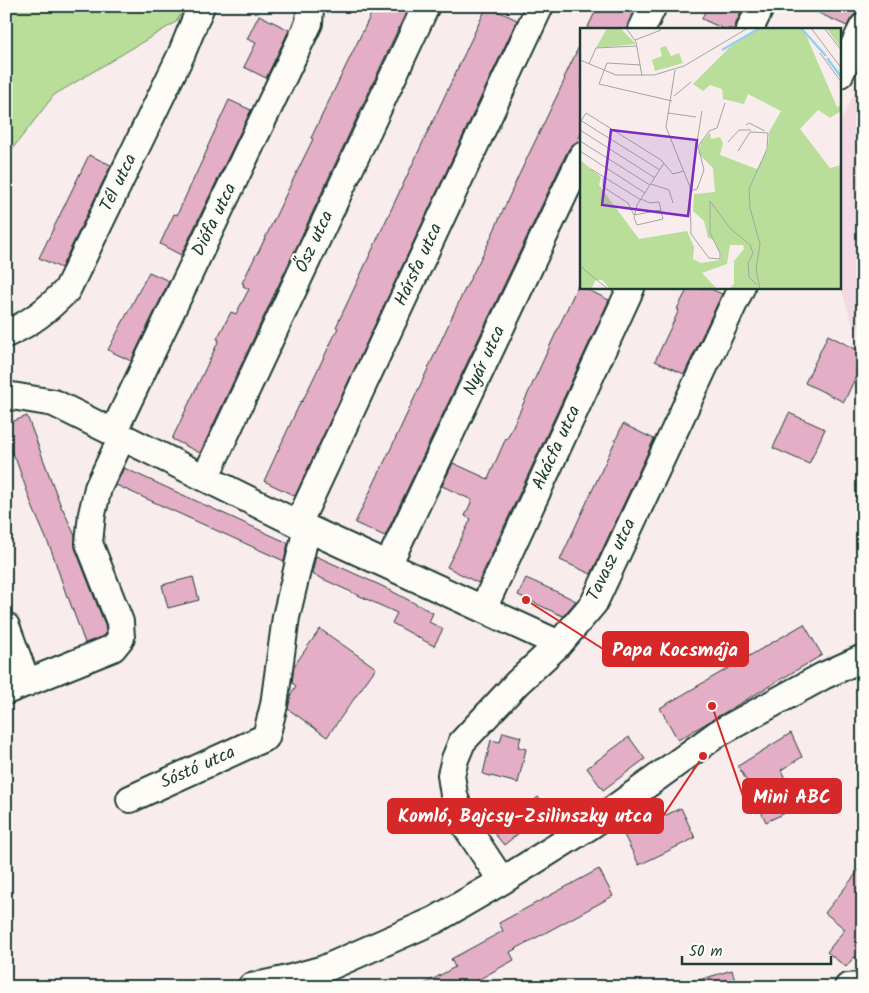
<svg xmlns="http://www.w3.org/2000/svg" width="869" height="993" font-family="Kalam,sans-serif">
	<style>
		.built { fill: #f2d9e2 }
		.green { fill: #b9de99; stroke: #6c8e66 }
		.building { fill: #e4aec7; stroke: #1f3d34 }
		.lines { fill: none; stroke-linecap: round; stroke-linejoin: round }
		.minor-casing { stroke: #1f3d34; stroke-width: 30 }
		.minor { stroke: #fdfcf7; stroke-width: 26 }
		.labels { text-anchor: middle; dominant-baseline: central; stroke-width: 4.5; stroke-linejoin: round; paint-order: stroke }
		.street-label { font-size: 18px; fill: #1f3d34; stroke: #fdfcf7 }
		.inset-river { fill: none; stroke: #93cff3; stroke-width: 2.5 }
		.inset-road { fill: none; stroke: #a1a6a3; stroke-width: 1 }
		.view { fill: #7b2cbf; fill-opacity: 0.15; stroke: #7b2cbf; stroke-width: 2.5 }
		.inset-edge { fill: none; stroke: #1f3d34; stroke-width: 2.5 }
		.leader { fill: none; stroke: #d62828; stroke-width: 2 }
		.callout-dot { fill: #d62828; stroke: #fdfcf7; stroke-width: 2 }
		.callout { fill: #d62828; stroke: #d62828; stroke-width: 2 }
		.callout-label { font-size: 19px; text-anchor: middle; font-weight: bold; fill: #fff }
	</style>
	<rect width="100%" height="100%" fill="#f8eced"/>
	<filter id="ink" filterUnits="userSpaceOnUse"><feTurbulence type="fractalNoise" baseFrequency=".02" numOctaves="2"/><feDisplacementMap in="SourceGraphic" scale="10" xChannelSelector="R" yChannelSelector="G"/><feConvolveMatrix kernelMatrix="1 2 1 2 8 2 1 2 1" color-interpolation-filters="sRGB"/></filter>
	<g filter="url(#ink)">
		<path class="built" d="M863,76V331L853,326L840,285V122Z"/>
		<path class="green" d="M6,6H186L176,22L54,95L6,157Z"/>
		<path class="building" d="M375,6H409L200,453L172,439L219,340L217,339L231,312L236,314L249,289L243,286L244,284L242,283L257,253H258L290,186L313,139L311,138Z
			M487,6L517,20L295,496L264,481L301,401L302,402L338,328L336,327L359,278Z
			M598,6H615L632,14L628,23L627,29H587Z
			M707,6H744L736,23L735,29H724L702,19Z
			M803,6H861L858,13L854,15L850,20L847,26Z
			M259,15L289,30L266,78L244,67L256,43L247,39Z
			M582,40V132L577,142L573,144L568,150L385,536L355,523L393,444L464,291L488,244L518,177L565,79L564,78Z
			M229,100L251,110L181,255L160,244L174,214L177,215L208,148H207Z
			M89,155L111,165L61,268L39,258Z
			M149,272L169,281L131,361L108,350Z
			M578,285L609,300L478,583L447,567L471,519L465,516L472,500L442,486L453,463L488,479L506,438L507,439Z
			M688,288H709L722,294L684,374L655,361L679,310L677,309Z
			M828,335L863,353V361L844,402L805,383Z
			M789,413L825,429L809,464L773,448Z
			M27,416L62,509H63L75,536V548L105,625L106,633L104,636L85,643L68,597H67L52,552L33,508L15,457L14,458L6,439V424Z
			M623,424L654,439L591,574L560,560Z
			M124,468L288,543L284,561L116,485Z
			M316,556L384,587L433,613L429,622L443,629L434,646L392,623L397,613L312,574Z
			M193,577L199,600L168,608L162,585Z
			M526,578L566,596L576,601L563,616L558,614L518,595Z
			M804,624L822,655L678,740L660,708Z
			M320,629L376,668L327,737L288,709L291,694L296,686L292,683L294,666Z
			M503,732L521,737L518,747L526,749L518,783L483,774L491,740L500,742Z
			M791,733L802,757L781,770L798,807L766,822L758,805L760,804L738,766Z
			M629,737L645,759L603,790L587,768Z
			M538,797L548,810L504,845L494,833Z
			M681,808L695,838L639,865L624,835Z
			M863,865V964L854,957L846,967L827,952L845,929L825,913Z
			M599,869L613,896L510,952L514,960L465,987H419L455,967L451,959L503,931L499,923Z
			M732,970L737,987H689V983Z"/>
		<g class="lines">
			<g class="minor-casing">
				<path id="minor" d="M642,29L653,6
					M750,29L761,6
					M840,74L863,27
					M6,334C33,322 47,310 67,290L181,55L201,6
					M6,395L54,403L298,524L559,644
					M113,433L309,23L310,9L309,6
					M205,478L426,6
					M298,524L540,6
					M388,565L582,156
					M483,609L631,288
					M6,626L27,683
					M6,691L113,648L121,638L120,622L89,543L92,514L98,488L122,437
					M130,799L266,737L274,705L286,617L307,528
					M502,881L463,822L454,795L451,775L455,759L462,742L517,683L559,644L594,603L741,288
					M251,987L284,980L324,969L435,920L502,881L590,826L717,734L823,676L863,658
					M848,987L863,986"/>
			</g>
			<use href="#minor" class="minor"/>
		</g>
	</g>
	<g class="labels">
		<g class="street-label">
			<text transform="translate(119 183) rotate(-64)">Tél utca</text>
			<text transform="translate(215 220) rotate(-64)">Diófa utca</text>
			<text transform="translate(315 242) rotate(-65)">Ősz utca</text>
			<text transform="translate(419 265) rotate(-65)">Hársfa utca</text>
			<text transform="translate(485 361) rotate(-65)">Nyár utca</text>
			<text transform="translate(557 448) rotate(-65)">Akácfa utca</text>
			<text transform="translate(612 560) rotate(-64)">Tavasz utca</text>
			<text transform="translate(198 768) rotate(-24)">Sóstó utca</text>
		</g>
	</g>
	<g transform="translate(580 28)">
		<rect width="261" height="261" fill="#f8eced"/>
		<path d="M27,0H40L56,16L16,20ZM181,0H223L257,79L261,77V83L250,90L238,82L220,101L250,140L261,137V261H149L154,256V233L164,221L163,217H150L147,236L122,245L137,261H30L22,252H16L11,261H0V132L21,149L19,157L59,211L107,203L114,219L113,231L121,235L140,232L141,228L134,212L128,210L124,193L113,183L114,166L135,164L133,140L118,125L121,115L130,104L131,111L140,109L143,115L140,127L177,141L188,120L189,104L201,83L168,66L164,76L143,71L142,61L130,57L123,63L113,56L150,19ZM246,0H261V20ZM86,18L91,28L99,25L103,35L75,43L72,32L82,28L80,20Z" fill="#b9de99"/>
		<path class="inset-river" d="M221,0L246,28M142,22L180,0M247,30L262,50"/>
		<path class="inset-road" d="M46,0L56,14L62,48M231,0L262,41M244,0L262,23M55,12L81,2M240,25L262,55M0,32L36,47H74L104,38L168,0M9,36L16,20L57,18M61,37L27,35L19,56L92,73M95,42L86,99L110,159L111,206L129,230L140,231V225L130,205V173L150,200L170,217L173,225L168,235L169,249L177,257M94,68L111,54M88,85L116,89M0,92L80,142M1,93L6,85L81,132L93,146L104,143M166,97L169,95L185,103M0,102L75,150M0,113L70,157M148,114L159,102H171M117,120L129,103L137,100L145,75M0,123L65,165M158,123L170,104L188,105L187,121L169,161L170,180L180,216L176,241L180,261M11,141L61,172M23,150V159L48,175L54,187L81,182M71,156L89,162L93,175M110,163L117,161L124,142L117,114L122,83M61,171L70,175L79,174L83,191L57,197L54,190L57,177L84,135M0,238L28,261"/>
		<path class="view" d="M31,102L117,112L108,188L22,177Z"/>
		<rect width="261" height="261" class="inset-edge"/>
	</g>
	<path class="leader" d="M526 600L603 649M712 706L743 796M703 756L663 816"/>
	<g class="callout-dot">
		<circle cx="526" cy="600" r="5"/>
		<circle cx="712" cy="706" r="5"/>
		<circle cx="703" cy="756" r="5"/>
	</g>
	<g class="callout">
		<rect x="603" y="632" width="145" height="34" rx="5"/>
		<rect x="743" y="779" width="98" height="34" rx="5"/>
		<rect x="388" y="799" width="275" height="34" rx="5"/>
	</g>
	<g class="callout-label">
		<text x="675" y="656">Papa Kocsmája</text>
		<text x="792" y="803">Mini ABC</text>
		<text x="525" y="822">Komló, Bajcsy-Zsilinszky utca</text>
	</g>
	<rect width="869" height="993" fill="none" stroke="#fdfcf7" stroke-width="25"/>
	<rect x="12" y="12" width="844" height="968" fill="none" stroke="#1f3d34" stroke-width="2" filter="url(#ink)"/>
	<path d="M682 956v8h149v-8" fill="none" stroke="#1f3d34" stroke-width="2.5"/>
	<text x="689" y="956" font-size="15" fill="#1f3d34" stroke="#fdfcf7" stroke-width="4" paint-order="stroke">50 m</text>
</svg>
